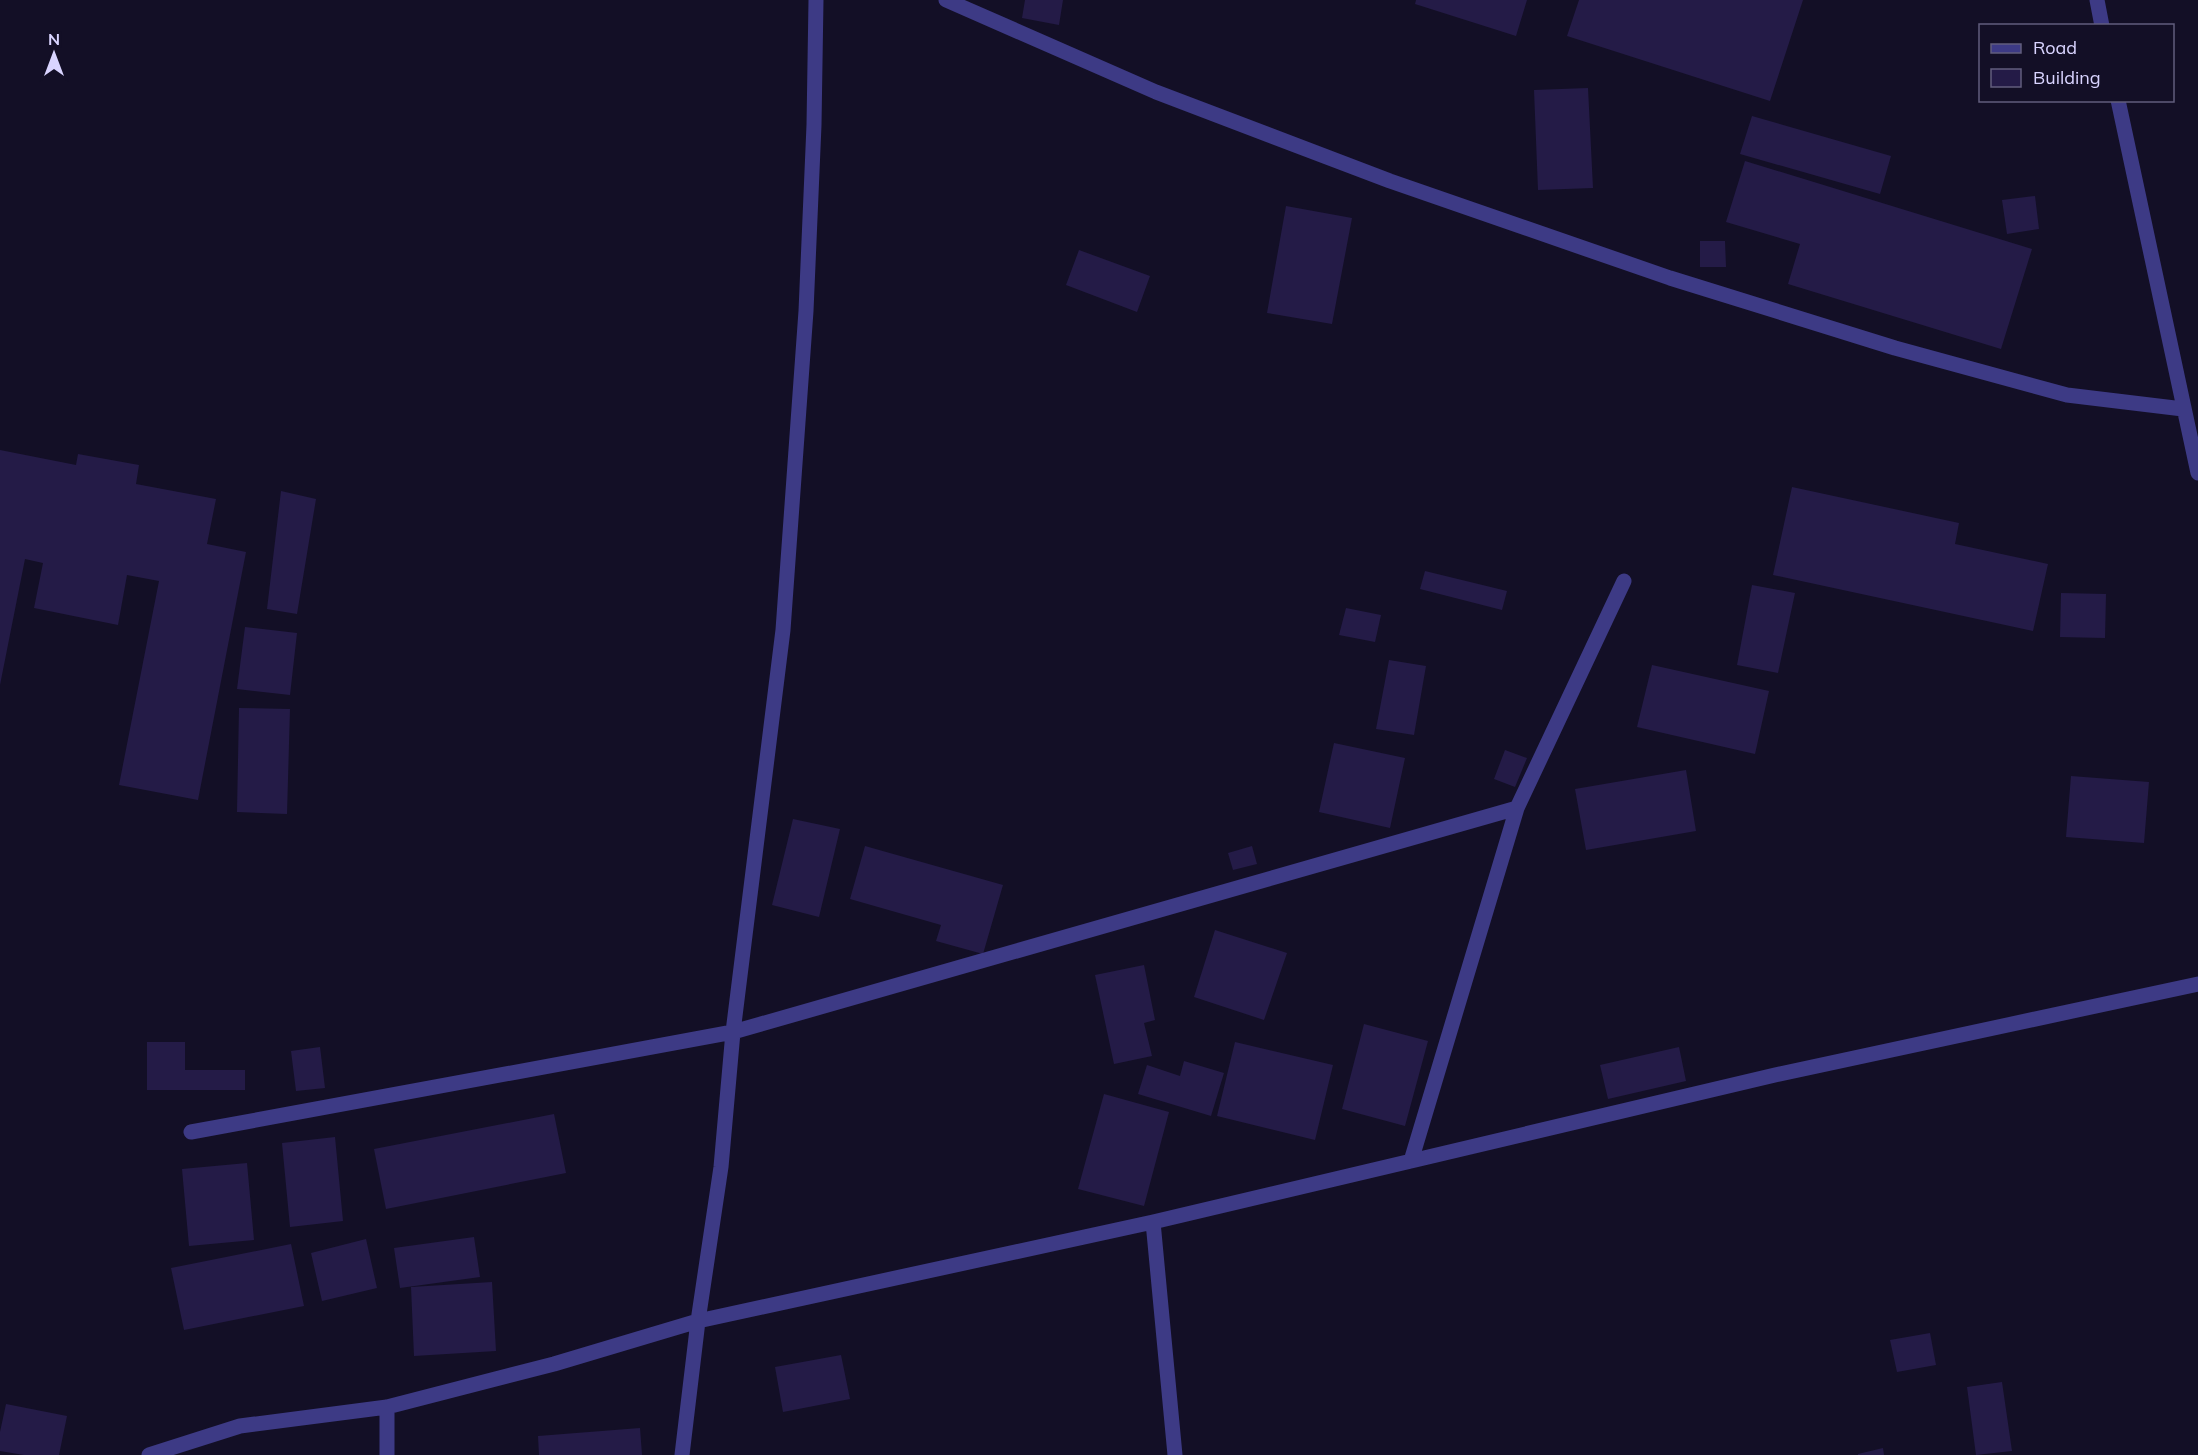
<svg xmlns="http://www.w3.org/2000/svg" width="2198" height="1455" font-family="Mulish,sans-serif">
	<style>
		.building { fill: #241b47 }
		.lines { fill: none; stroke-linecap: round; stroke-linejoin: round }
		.minor { stroke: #3d3a85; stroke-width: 15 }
	</style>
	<rect width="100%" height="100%" fill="#130f26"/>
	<path class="building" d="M1025,0H1063L1059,25L1022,18Z
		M1416,0H1527L1516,36L1415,4Z
		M1579,0H1803L1770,101L1567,36Z
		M1588,88L1593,188L1538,190L1534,90Z
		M1752,116L1891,156L1880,194L1740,154Z
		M1745,161L2032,249L2001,349L1788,284L1800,244L1726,222Z
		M2035,196L2039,229L2007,234L2002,200Z
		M1286,206L1352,218L1332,324L1267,313Z
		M1700,241H1725L1726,267H1700Z
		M1079,250L1150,276L1137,312L1066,285Z
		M0,450L76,465L78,454L139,465L136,484L216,499L207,544L246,552L198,800L119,785L159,581L127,575L118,625L34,608L43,563L25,559L0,685Z
		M1792,487L1959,523L1955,544L2048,564L2033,631L1773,575Z
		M281,491L316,499L297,614L267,609Z
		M1425,571L1507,591L1502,610L1420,589Z
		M1752,585L1795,593L1778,673L1737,665Z
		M2061,593L2106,594L2105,638L2060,637Z
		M1346,608L1381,615L1375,642L1339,635Z
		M245,627L297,633L290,695L237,689Z
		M1389,660L1426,666L1414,735L1376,729Z
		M1652,665L1769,691L1755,754L1637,727Z
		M239,708L290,709L287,814L237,812Z
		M1334,743L1405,758L1390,828L1319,812Z
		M1505,750L1527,758L1515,787L1494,779Z
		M1686,770L1696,831L1586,850L1575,789Z
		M2071,776L2149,782L2144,843L2066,837Z
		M793,819L840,829L819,917L772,905Z
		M865,846L1003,885L983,954L936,941L941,925L850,899Z
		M1252,846L1257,864L1233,870L1228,853Z
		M1215,930L1287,953L1264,1020L1194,997Z
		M1144,965L1155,1020L1144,1023L1152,1056L1114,1064L1095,975Z
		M1364,1024L1428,1041L1405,1126L1342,1109Z
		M147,1042H185V1070H245V1090H147Z
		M1235,1042L1333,1065L1315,1140L1217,1116Z
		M320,1047L325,1088L296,1091L291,1051Z
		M1679,1047L1686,1081L1608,1099L1600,1065Z
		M1184,1061L1224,1073L1211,1116L1138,1094L1147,1065L1180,1076Z
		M1104,1094L1169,1112L1144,1206L1078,1189Z
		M554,1114L566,1173L386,1209L374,1149Z
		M335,1137L343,1221L290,1227L282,1143Z
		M247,1163L254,1240L189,1246L182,1169Z
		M474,1237L480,1277L400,1288L394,1248Z
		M366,1239L377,1288L322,1301L311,1253Z
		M291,1244L304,1306L184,1330L171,1268Z
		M492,1282L496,1351L414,1356L411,1287Z
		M1930,1333L1936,1365L1897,1372L1890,1340Z
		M841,1355L850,1399L783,1412L775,1367Z
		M2002,1382L2012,1451L1976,1455L1967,1387Z
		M6,1404L67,1416L59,1455H24L0,1451V1432Z
		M640,1428L642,1455H539L538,1436Z
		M1883,1448L1884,1455H1858V1454Z"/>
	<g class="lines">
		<path class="minor" d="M946,0L1156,92L1390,181L1670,278L1895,348L2067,395L2183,409
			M2097,0L2102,26
			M2118,100L2198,473
			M191,1132L733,1032L1517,808
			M1411,1161L1517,808L1624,581
			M1153,1222L1175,1455
			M387,1407V1455
			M149,1455L240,1426L387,1407L554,1364L698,1321L1153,1222L1775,1075L2198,984
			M682,1455L698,1321L721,1167L733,1032L783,630L806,311L814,125L816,0"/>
	</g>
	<rect x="1979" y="24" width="195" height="78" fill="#130f26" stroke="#625e7d" stroke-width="1.5"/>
	<rect x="1991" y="44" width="30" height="9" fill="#3d3a85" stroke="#625e7d" stroke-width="1.5"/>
	<text x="2033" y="54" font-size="18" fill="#d9d4ff">Road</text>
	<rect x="1991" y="69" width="30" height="18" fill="#241b47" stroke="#625e7d" stroke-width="1.5"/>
	<text x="2033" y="84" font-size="18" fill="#d9d4ff">Building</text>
	<g transform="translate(54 54)" stroke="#130f26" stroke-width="4.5" paint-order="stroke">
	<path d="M0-4.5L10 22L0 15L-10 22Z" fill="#d9d4ff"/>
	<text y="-9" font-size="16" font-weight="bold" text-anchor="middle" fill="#d9d4ff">N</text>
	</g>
</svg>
